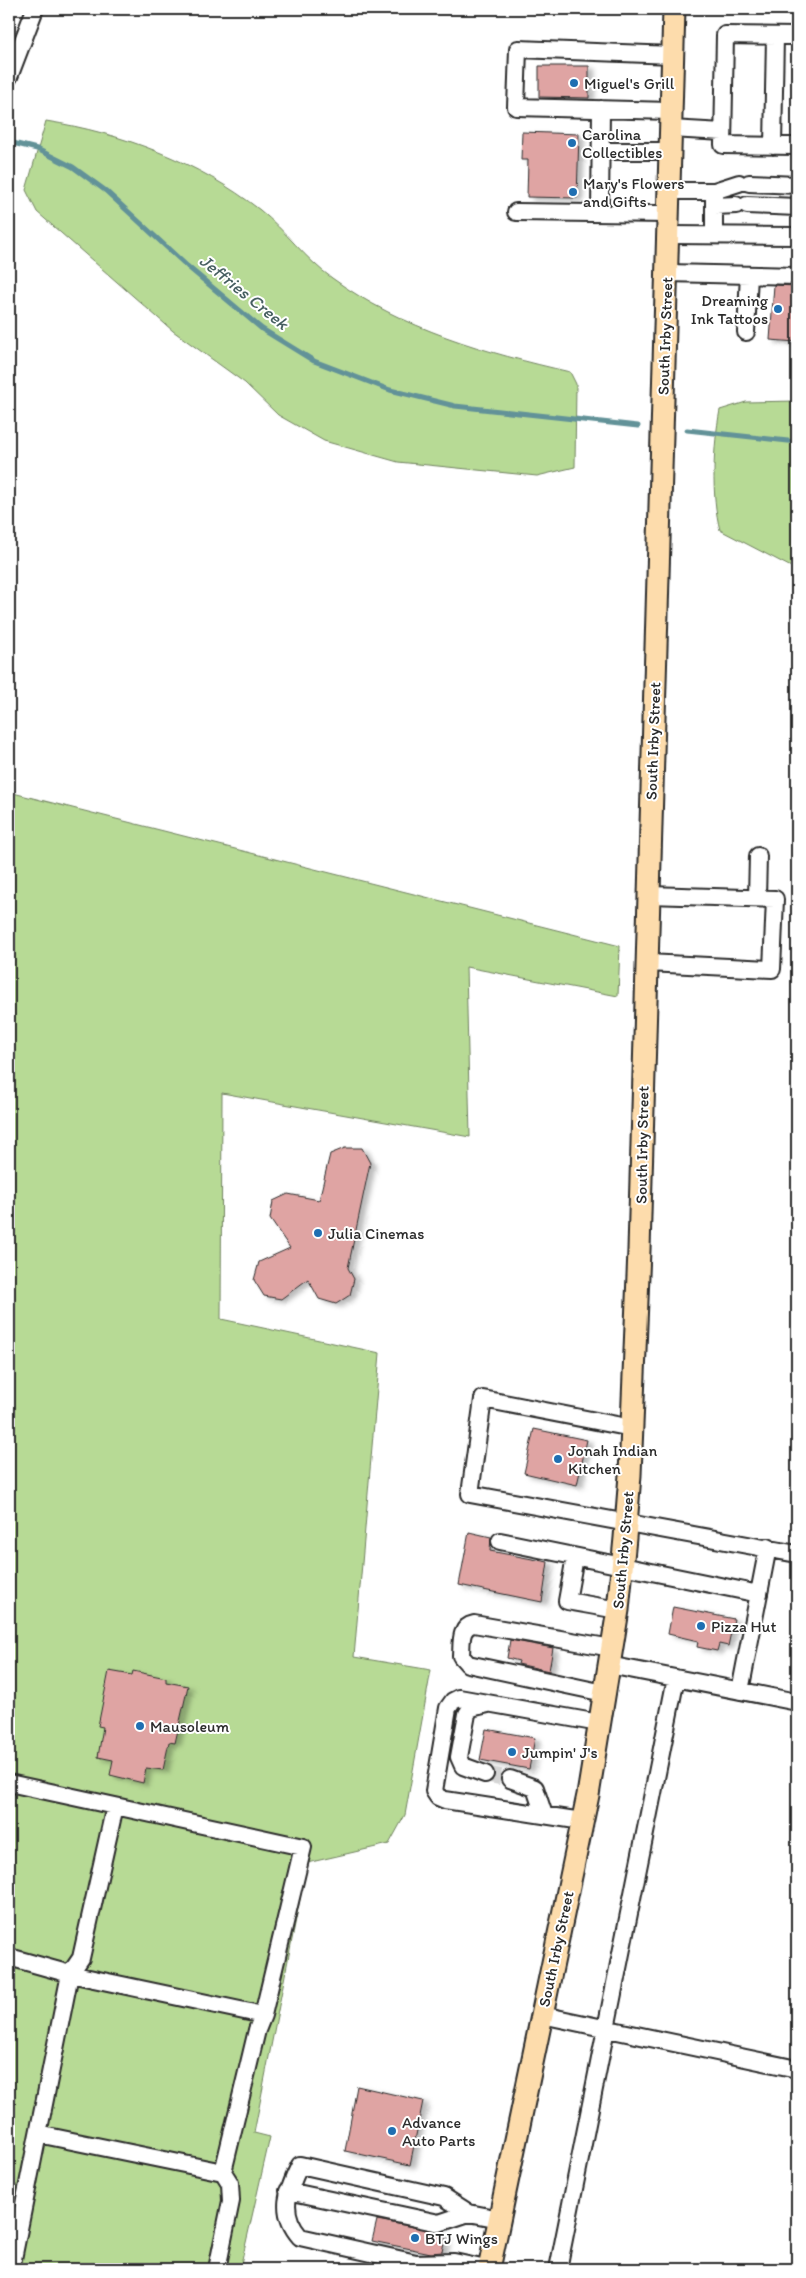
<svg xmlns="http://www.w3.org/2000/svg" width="806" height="2278" font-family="Itim,sans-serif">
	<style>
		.green { fill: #b7da95; stroke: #718260 }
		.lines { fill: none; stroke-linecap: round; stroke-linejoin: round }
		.stream { stroke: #629298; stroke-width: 5 }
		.building { fill: #dfa4a3; stroke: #2b2b2b; filter: url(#shadow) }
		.minor-tunnel { stroke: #d5d5d5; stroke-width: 16; stroke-dasharray: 16 8; stroke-linecap: butt }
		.minor-casing { stroke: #2b2b2b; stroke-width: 20 }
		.major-casing { stroke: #2b2b2b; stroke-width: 25 }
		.minor { stroke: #fff; stroke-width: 16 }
		.major { stroke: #fddcac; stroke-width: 21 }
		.poi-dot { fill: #1f6fb2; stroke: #fff; stroke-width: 2 }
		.labels { text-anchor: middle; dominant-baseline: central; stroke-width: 4; stroke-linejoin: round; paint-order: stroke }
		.poi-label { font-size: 16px; fill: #2b2b2b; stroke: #fff; text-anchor: start }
		.street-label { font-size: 16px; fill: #2b2b2b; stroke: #fff }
		.water-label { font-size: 18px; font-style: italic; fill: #475f61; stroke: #fff }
	</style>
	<defs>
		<filter id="shadow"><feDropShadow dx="5.5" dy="3" stdDeviation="2.5" flood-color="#0004"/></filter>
	</defs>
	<rect width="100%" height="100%" fill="#fff"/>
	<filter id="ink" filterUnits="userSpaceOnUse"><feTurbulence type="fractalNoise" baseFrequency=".02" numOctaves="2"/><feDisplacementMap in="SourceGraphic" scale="10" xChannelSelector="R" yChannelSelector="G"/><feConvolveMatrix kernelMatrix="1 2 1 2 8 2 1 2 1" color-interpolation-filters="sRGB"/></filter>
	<g filter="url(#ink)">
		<path class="green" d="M46,121C122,133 199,162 260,210C286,231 305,259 332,278C402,329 487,353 570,372L576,384L575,467L537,476L398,462L324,441L278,415L245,383L173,331L37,212L26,190Z
			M797,401V570L720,530C711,495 713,447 720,410L746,402Z
			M9,792L620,946L618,996L466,967L470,1137L222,1093L221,1319L380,1353L354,1657L431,1670L405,1815L389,1844L307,1863L254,2133L270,2137L240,2269H9Z"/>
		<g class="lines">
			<path class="stream" d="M9,142L37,149L73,167L106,191L187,266L262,329L314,361L390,390L455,406L638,426
				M687,430L797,442"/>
		</g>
		<path class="building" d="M539,66H589V98L539,97Z
			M522,132L579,134L577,198L527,197L528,160H521Z
			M774,285L797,286V342L770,340Z
			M345,1148H362L370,1163L348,1268L354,1279L350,1295L336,1304L319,1299L308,1279L281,1299L264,1296L254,1280L259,1262L290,1248L270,1219L273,1201L288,1194L319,1200L330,1154Z
			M534,1429L587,1440L577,1485L524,1473Z
			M469,1532L491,1537L490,1551L548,1562L542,1602L459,1585Z
			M673,1607L734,1619L728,1646L719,1644L717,1651L697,1647L698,1641L668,1634Z
			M510,1640L553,1648L549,1671L518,1664L519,1661L507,1658Z
			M109,1671L132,1675L133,1671L166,1678V1682L188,1686L175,1743L169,1742L163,1770L146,1768L143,1783L110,1775L113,1760L98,1757L103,1727L98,1726Z
			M486,1729L535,1738L529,1769L480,1760Z
			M357,2086L423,2101L410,2165L345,2151Z
			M377,2220L446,2233L442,2252L431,2253L372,2241Z"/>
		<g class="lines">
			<path class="minor-tunnel" d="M485,1774L510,1779"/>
			<g class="minor-casing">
				<path id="minor" d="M797,36L725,35L723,145L797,146
					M9,77L35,9
					M671,111L516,107L518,49L673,55
					M671,129L723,132
					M773,146L775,36
					M601,151H670
					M749,183L797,185
					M669,191H714L739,183
					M714,191V235
					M747,205L797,207
					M715,206L736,205
					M516,212L668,214
					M600,213L601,109
					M668,235L797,236
					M667,273L797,276
					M746,332L749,275
					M757,898L758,856
					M647,963L772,969L775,899L649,895
					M632,1428L483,1399L470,1494L797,1554
					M500,1541L759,1594
					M575,1557L567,1601L618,1610
					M609,1665L797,1702
					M740,1691L768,1547
					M604,1693L468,1664L461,1656C462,1643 459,1627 474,1624L612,1648
					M485,1774L463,1766L459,1757L467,1714L471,1708L488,1704
					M510,1779L535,1788L544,1815
					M9,1783L115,1806L81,1958L70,1974L11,2269
					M582,1821L445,1800L438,1797L434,1791L448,1708L453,1701L459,1698L599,1723
					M9,1957L70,1974L263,2015L303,1847L115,1806
					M542,2015L797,2069
					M38,2134L223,2172
					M288,2191L439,2223L469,2213
					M217,2269L231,2201L230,2183L223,2172L257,2030L263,2015
					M486,2269L454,2262L416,2263L300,2237C279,2213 287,2191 300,2165L444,2197L469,2213L500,2219
					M558,2269L676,1678"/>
			</g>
			<g class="major-casing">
				<path id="major" d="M489,2269L588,1795L618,1610L625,1538L630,1475L639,1250L674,9"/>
			</g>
			<use href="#minor" class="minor"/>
			<use href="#major" class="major"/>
		</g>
	</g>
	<g class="poi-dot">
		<circle cx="574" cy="83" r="5"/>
		<circle cx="572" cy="143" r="5"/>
		<circle cx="573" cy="192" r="5"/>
		<circle cx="778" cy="309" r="5"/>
		<circle cx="318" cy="1233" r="5"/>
		<circle cx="558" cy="1459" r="5"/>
		<circle cx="701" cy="1626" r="5"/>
		<circle cx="140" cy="1726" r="5"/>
		<circle cx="512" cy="1752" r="5"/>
		<circle cx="392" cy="2131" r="5"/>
		<circle cx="415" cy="2238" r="5"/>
	</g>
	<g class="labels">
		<g class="poi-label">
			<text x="584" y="83">Miguel's Grill</text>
			<text x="582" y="134">Carolina<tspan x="582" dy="18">Collectibles</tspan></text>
			<text x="583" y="183">Mary's Flowers<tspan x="583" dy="18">and Gifts</tspan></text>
			<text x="768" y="300" text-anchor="end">Dreaming<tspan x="768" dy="18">Ink Tattoos</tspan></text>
			<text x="328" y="1233">Julia Cinemas</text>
			<text x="568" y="1450">Jonah Indian<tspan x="568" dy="18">Kitchen</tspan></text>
			<text x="711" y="1626">Pizza Hut</text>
			<text x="150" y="1726">Mausoleum</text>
			<text x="522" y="1752">Jumpin' J's</text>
			<text x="402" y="2122">Advance<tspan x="402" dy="18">Auto Parts</tspan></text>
			<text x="425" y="2238">BTJ Wings</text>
		</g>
		<g class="street-label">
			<text transform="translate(665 336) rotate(-88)">South Irby Street</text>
			<text transform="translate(653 741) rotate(-88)">South Irby Street</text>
			<text transform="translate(642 1145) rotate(-89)">South Irby Street</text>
			<text transform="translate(623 1550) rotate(-85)">South Irby Street</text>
			<text transform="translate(556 1949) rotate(-78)">South Irby Street</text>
		</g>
		<g class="water-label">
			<text transform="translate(244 292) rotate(39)">Jeffries Creek</text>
		</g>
	</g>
	<rect width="806" height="2278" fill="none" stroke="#fff" stroke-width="30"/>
	<rect x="15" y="15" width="776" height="2248" fill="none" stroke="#2b2b2b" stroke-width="2" filter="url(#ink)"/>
</svg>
